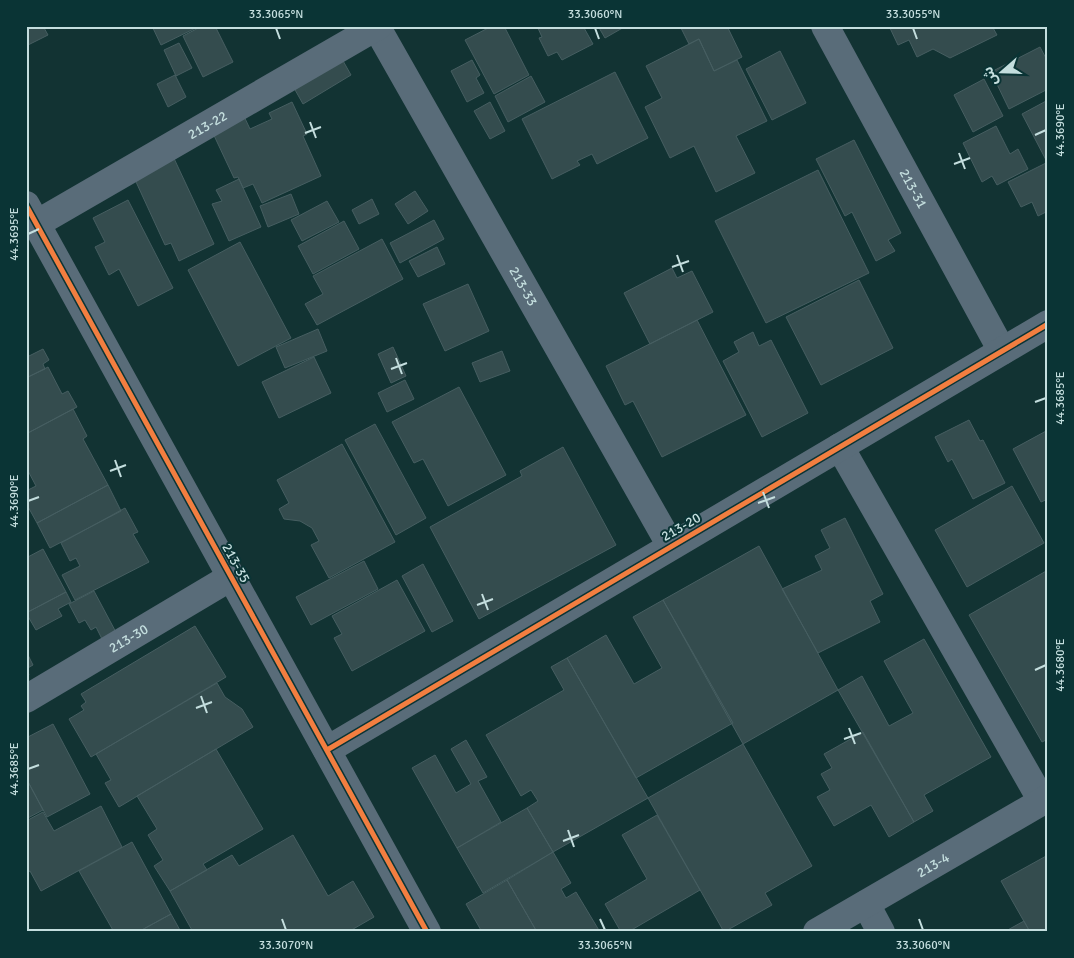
<svg xmlns="http://www.w3.org/2000/svg" width="1074" height="958" font-family="Signika,'Noto Sans Arabic',sans-serif">
	<style>
		.building { fill: #344c4e; stroke: #465e61 }
		.lines { fill: none; stroke-linecap: round; stroke-linejoin: round }
		.street { stroke: #596c79; stroke-width: 28 }
		.cycleway-casing { stroke: #0a3435; stroke-width: 8 }
		.cycleway { stroke: #f27e40; stroke-width: 5 }
		.ticks { fill: none; stroke: #c4dede; stroke-width: 2 }
		.labels { text-anchor: middle; dominant-baseline: central; stroke-width: 4; stroke-linejoin: round; paint-order: stroke }
		.street-label { font-size: 14px; fill: #c4dede; stroke: #0a3435 }
		.neatline { fill: none; stroke: #c4dede; stroke-width: 2 }
		.ticks-label { font-size: 12px; text-anchor: middle; fill: #c4dede }
	</style>
	<rect width="100%" height="100%" fill="#123333"/>
	<path class="building" d="M26,26H43L48,35L26,46Z
		M152,26H200L161,45Z
		M202,26H215L233,62L203,77L183,36Z
		M492,26H504L529,75L494,94L465,40Z
		M537,26H583L593,44L562,60L557,52L548,56L539,38L542,37Z
		M598,26H626L605,38Z
		M680,26H727L742,57L714,71L699,39L689,44Z
		M889,26H992L997,35L950,58L933,49L917,57L909,40L898,45Z
		M699,39L714,71L737,60L767,121L736,136L755,173L716,192L694,146L670,158L645,107L662,98L646,66Z
		M179,43L192,68L176,76L164,50Z
		M1040,47L1048,62V89L1009,109L991,72Z
		M780,51L806,103L772,120L746,69Z
		M342,59L351,75L303,104L294,88Z
		M472,60L480,75L476,78L484,93L467,102L451,71Z
		M615,72L648,138L597,164L592,154L577,161L580,165L552,179L522,119Z
		M175,75L186,97L168,107L157,84Z
		M531,76L545,102L508,122L495,96Z
		M984,79L1003,116L973,132L954,95Z
		M1048,100V159L1046,160L1022,114Z
		M292,102L307,134L303,136L321,176L262,203L253,184L243,188L238,177L234,178L210,127L242,112L250,129L272,119L269,113Z
		M490,102L505,131L490,139L474,111Z
		M996,126L1010,154L1018,149L1028,169L997,185L992,176L982,182L963,143Z
		M854,140L901,233L888,240L895,251L876,261L852,212L845,216L816,159Z
		M171,152L214,244L179,261L171,243L165,245L131,171Z
		M1048,162V211L1038,216L1032,202L1021,207L1008,182Z
		M818,170L869,273L766,323L715,221Z
		M239,179L261,227L229,241L212,204L222,201L216,190Z
		M415,191L428,211L408,224L395,204Z
		M291,194L299,214L268,227L260,206Z
		M372,199L379,214L359,224L352,210Z
		M128,200L173,288L138,306L119,269L109,275L95,247L105,242L93,218Z
		M327,201L339,222L302,241L291,220Z
		M434,220L444,239L400,263L390,243Z
		M344,221L359,249L313,274L298,246Z
		M382,239L403,279L317,325L305,304L323,294L313,276Z
		M240,242L291,338L238,366L188,270Z
		M437,247L445,264L418,277L409,261Z
		M672,268L677,278L692,271L713,312L650,344L624,293Z
		M859,280L893,348L821,385L786,317Z
		M468,284L489,331L445,351L423,304Z
		M697,320L746,415L662,457L633,401L625,405L606,366Z
		M318,329L327,351L285,368L276,347Z
		M753,332L759,346L771,340L808,413L762,437L723,361L739,352L734,342Z
		M393,347L406,376L391,383L378,354Z
		M43,349L49,360L43,364L45,369L26,378V351L29,356Z
		M502,351L510,371L480,382L472,363Z
		M314,357L331,393L279,418L262,382Z
		M48,367L62,394L68,391L77,407L26,434V378Z
		M405,380L414,399L387,412L378,393Z
		M459,387L506,475L448,506L423,459L414,463L392,422Z
		M73,409L87,436L83,439L108,485L37,523L26,503V491L36,486L26,467V434Z
		M969,420L980,441L983,440L1005,483L973,499L952,459L948,462L935,437Z
		M375,424L426,518L396,535L345,440Z
		M1048,430V499L1041,502L1013,449Z
		M342,444L395,542L329,578L311,545L319,541L312,528L300,521L284,519L279,509L289,503L277,480Z
		M563,447L616,545L479,619L430,527L522,476L520,471Z
		M108,485L121,511L50,548L37,523Z
		M1012,486L1044,543L967,587L935,530Z
		M125,508L138,532L133,534L149,562L75,600L62,575L80,566L76,558L70,561L61,543Z
		M845,518L883,594L870,601L880,622L818,653L782,589L822,570L815,556L830,548L821,530Z
		M759,546L838,690L743,744L663,600Z
		M43,549L66,592L26,613V558Z
		M364,561L378,589L311,625L296,597Z
		M423,564L453,621L432,632L402,576Z
		M1048,570V739L1042,742L969,615Z
		M397,580L425,631L352,671L334,638L342,634L332,616Z
		M94,591L118,636L104,643L96,627L91,630L85,620L79,623L69,604Z
		M66,592L71,602L58,609L62,616L36,630L26,613Z
		M663,600L733,723L636,778L567,658L606,635L634,684L662,668L633,617Z
		M195,626L226,677L91,757L69,719L84,710L81,706L86,702L81,694Z
		M924,639L991,757L924,795L933,811L914,822L838,690L862,676L889,726L913,713L884,661Z
		M26,651L33,665L26,669L29,675L26,676Z
		M567,658L648,798L553,852L527,808L538,801L531,790L521,796L486,735L564,690L551,667Z
		M217,683L225,697L242,709L253,727L119,807L105,783L111,780L96,754Z
		M53,724L90,794L47,817L26,778V738Z
		M863,732L914,822L889,837L871,805L834,826L817,797L830,790L821,774L832,768L824,754Z
		M466,740L487,777L478,781L501,822L457,848L412,768L435,755L456,793L471,784L451,749Z
		M743,744L812,866L765,893L772,905L724,932L648,798Z
		M216,749L263,829L203,864L207,870L170,891L154,866L163,860L148,835L157,829L137,796Z
		M26,778L43,810L26,819Z
		M101,806L122,847L41,891L30,871L26,873V821L43,812L54,831Z
		M527,808L553,852L483,893L457,848Z
		M657,815L700,890L628,932H621L605,904L647,879L622,835Z
		M293,835L328,896L353,881L374,917L348,932H193L170,891L232,855L239,866Z
		M132,842L171,914L138,932H114L79,871Z
		M553,852L571,883L561,889L566,898L576,892L600,932H537L507,880Z
		M1048,855V932H1030L1001,881Z
		M507,880L537,932H482L466,904Z
		M171,914L181,932H138Z
		M1024,921L1030,932H1004Z"/>
	<g class="lines">
		<g class="street">
			<path id="s1" d="M376,26L671,546"/>
			<path id="s2" d="M825,26L1002,351"/>
			<path d="M26,205L427,932"/>
			<path id="s3" d="M36,224L378,26"/>
			<path d="M840,447L1042,801"/>
			<path id="s4" d="M26,699L231,577"/>
			<path d="M327,750L1048,324"/>
			<path d="M866,904L881,932"/>
			<path id="s5" d="M817,932L1048,798"/>
		</g>
		<g class="cycleway-casing">
			<path id="cycleway" d="M26,205L427,932
				M327,750L1048,324"/>
		</g>
		<use href="#cycleway" class="cycleway"/>
	</g>
	<path class="ticks" d="M276,28L280,39M595,28L599,39M913,28L917,39M310,122L316,138M305,133L321,127M1035,135L1046,130M959,153L965,169M954,164L970,158M28,234L39,229M677,255L683,272M672,267L689,261M396,358L402,374M391,369L407,363M1035,402L1046,398M115,460L121,477M110,471L126,465M763,492L769,508M28,501L39,497M758,503L775,497M482,594L488,610M477,605L493,599M1035,670L1046,665M201,696L207,713M196,708L212,702M849,728L855,744M844,739L861,733M28,769L39,765M568,830L574,847M563,841L579,835M282,919L286,930M600,919L605,930M919,919L923,930"/>
	<g class="labels">
		<g class="street-label">
			<text stroke="none"><textPath href="#s3" startOffset="198">213-22</textPath></text>
			<text stroke="none"><textPath href="#s2" startOffset="185">213-31</textPath></text>
			<text stroke="none"><textPath href="#s1" startOffset="299">213-33</textPath></text>
			<text transform="translate(681 527) rotate(-30)">213-20</text>
			<text transform="translate(236 563) rotate(61)">213-35</text>
			<text stroke="none"><textPath href="#s4" startOffset="119">213-30</textPath></text>
			<text stroke="none"><textPath href="#s5" startOffset="134">213-4</textPath></text>
		</g>
	</g>
	<rect width="1074" height="958" fill="none" stroke="#0a3435" stroke-width="55"/>
	<g transform="translate(1002 72) rotate(250)" stroke="#0a3435" stroke-width="4" paint-order="stroke">
	<path d="M0-4L9 19L0 12L-9 19Z" fill="#c4dede"/>
	<text y="-8" font-size="14" font-weight="bold" text-anchor="middle" fill="#c4dede">ش</text>
	</g>
	<rect x="28" y="28" width="1018" height="902" class="neatline"/>
	<g class="ticks-label">
		<text x="276" y="18">33.3065°N</text>
		<text x="595" y="18">33.3060°N</text>
		<text x="913" y="18">33.3055°N</text>
		<text transform="translate(1060 130) rotate(-90)" y="4">44.3690°E</text>
		<text transform="translate(14 234) rotate(-90)" y="4">44.3695°E</text>
		<text transform="translate(1060 398) rotate(-90)" y="4">44.3685°E</text>
		<text transform="translate(14 501) rotate(-90)" y="4">44.3690°E</text>
		<text transform="translate(1060 665) rotate(-90)" y="4">44.3680°E</text>
		<text transform="translate(14 769) rotate(-90)" y="4">44.3685°E</text>
		<text x="286" y="949">33.3070°N</text>
		<text x="605" y="949">33.3065°N</text>
		<text x="923" y="949">33.3060°N</text>
	</g>
</svg>
